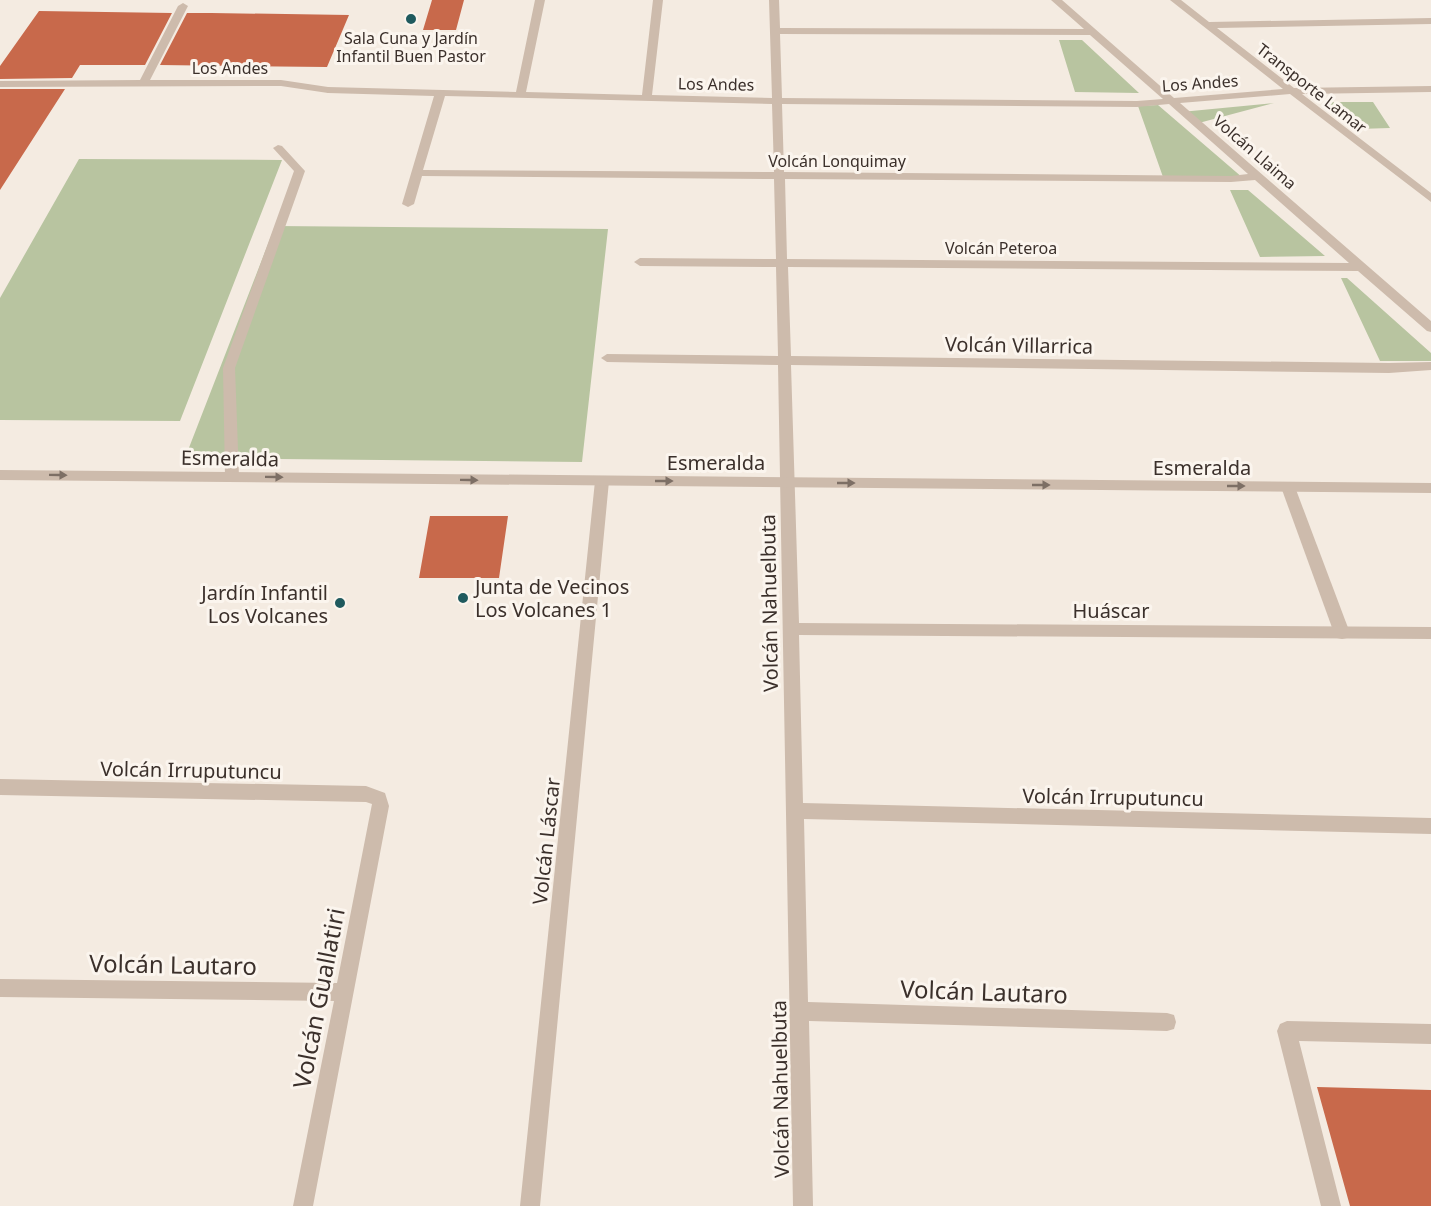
<svg xmlns="http://www.w3.org/2000/svg" width="1431" height="1206" font-family="'Noto Sans',sans-serif">
	<style>
		.green { fill: #b8c4a0 }
		.building { fill: #c8694b }
		.lines { fill: none; stroke-linecap: round; stroke-linejoin: round }
		.service { fill: #cdbbac; fill-rule: evenodd }
		.pedestrian { fill: #cdbbac; fill-rule: evenodd }
		.minor { fill: #cdbbac; fill-rule: evenodd }
		.tertiary { fill: #cdbbac; fill-rule: evenodd }
		.oneway { fill: #7d6f65 }
		.poi-dot { fill: #1f5a5e; stroke: #fbf5ee; stroke-width: 2 }
		.labels { text-anchor: middle; dominant-baseline: central; stroke-width: 6; stroke-linejoin: round; paint-order: stroke }
		.far-poi-label { font-size: 16px; fill: #3b302b; stroke: #fbf5ee }
		.far-street-label { font-size: 16px; fill: #3b302b; stroke: #fbf5ee }
		.street-label { font-size: 20px; fill: #3b302b; stroke: #fbf5ee }
		.poi-label { font-size: 20px; fill: #3b302b; stroke: #fbf5ee; text-anchor: start }
		.near-street-label { font-size: 24px; fill: #3b302b; stroke: #fbf5ee }
	</style>
	<rect width="100%" height="100%" fill="#f4ebe1"/>
	<path class="green" d="M1059,40H1082L1139,93L1075,92Z
		M1325,102H1373L1390,128L1358,129Z
		M1274,103L1195,124L1181,112Z
		M1158,105L1243,178L1163,177L1138,106Z
		M79,159L282,160L180,421L0,420V298Z
		M1230,190H1248L1325,256L1260,257Z
		M275,226L608,229L582,462L185,458Z
		M1341,278H1347L1431,353V361H1380Z"/>
	<path class="building" d="M432,0H464L456,30H423Z
		M39,11L172,13L145,65H80L72,78L0,79V66Z
		M187,13H211L349,15L327,67L160,65Z
		M0,89H65L0,190Z
		M430,516H508L499,578H419Z
		M1317,1087L1431,1090V1206H1350Z"/>
	<g class="lines">
		<path class="service" d="M183,3L188,6L150,80H281L328,87L333,90L328,93L281,86L0,87V81L140,80L178,6Z
			M278,145L282,146L305,171L235,368L239,477L232,482L225,477L223,368L294,171L273,148Z
			M1287,1021L1431,1024V1044L1299,1041L1341,1206H1321L1277,1031L1280,1024Z"/>
		<path class="pedestrian" d="M1288,482L1295,487L1350,633L1347,638L1342,639L1337,638L1334,633L1281,487Z"/>
		<path class="minor" d="M535,0H545L526,92L642,95L653,0H663L652,95L772,98L769,0H779L780,28L1084,29L1051,0H1062L1174,98L1283,89L1170,0H1181L1209,22L1431,18V24L1217,28L1294,88L1431,86V92L1302,94L1431,193V202L1290,94L1180,103L1431,321V332L1427,331L1358,271L788,267L791,356L1389,363L1431,362V370L1389,373L791,365L799,623L1431,627V639L799,635L803,803L1431,818V834L804,819L808,1002L1167,1013L1174,1015L1176,1022L1174,1029L1167,1031L809,1021L813,1206H793L778,365L607,362L601,358L607,354L778,356L776,267L640,266L634,262L640,258L776,259L774,179L422,176L414,204L408,207L402,204L434,96L328,93L323,90L328,87L516,92ZM780,34L1090,35L1163,99L1137,101L782,98ZM445,96L772,104L774,172L423,170ZM782,104L1137,107L1169,104L1248,174L1231,176L784,172ZM785,179L1231,182L1255,180L1349,263L787,259Z
			M602,476L609,481L540,1206H520L595,481Z
			M0,779L366,786L385,793L389,806L313,1206H293L334,1001L0,997V979L337,983L372,804L366,802L0,795Z"/>
		<path class="tertiary" d="M0,470L1431,483V493L0,480Z"/>
	</g>
	<defs><path id="oneway-solid" d="M-6-.8H1V-3.2L6.5 0L1 3.2V.8H-6Z" transform="scale(1.5)"/></defs>
	<g class="oneway">
		<use href="#oneway-solid" transform="translate(58 475) rotate(1)"/>
		<use href="#oneway-solid" transform="translate(274 477) rotate(1)"/>
		<use href="#oneway-solid" transform="translate(469 480) rotate(1)"/>
		<use href="#oneway-solid" transform="translate(664 481)"/>
		<use href="#oneway-solid" transform="translate(846 483)"/>
		<use href="#oneway-solid" transform="translate(1041 485)"/>
		<use href="#oneway-solid" transform="translate(1236 486)"/>
	</g>
	<g class="poi-dot">
		<circle cx="411" cy="19" r="6"/>
		<circle cx="463" cy="598" r="6"/>
		<circle cx="340" cy="603" r="6"/>
	</g>
	<g class="labels">
		<g class="far-poi-label">
			<text x="411" y="38">Sala Cuna y Jardín<tspan x="411" dy="18">Infantil Buen Pastor</tspan></text>
		</g>
		<g class="far-street-label">
			<text x="230" y="68">Los Andes</text>
			<text transform="translate(1200 83) rotate(-4)">Los Andes</text>
			<text transform="translate(716 84) rotate(1)">Los Andes</text>
			<text transform="translate(1312 88) rotate(38)">Transporte Lamar</text>
			<text transform="translate(1255 152) rotate(41)">Volcán Llaima</text>
			<text x="837" y="161">Volcán Lonquimay</text>
			<text x="1001" y="248">Volcán Peteroa</text>
		</g>
		<g class="street-label">
			<text transform="translate(1019 345) rotate(1)">Volcán Villarrica</text>
			<text transform="translate(230 458) rotate(1)">Esmeralda</text>
			<text x="716" y="462">Esmeralda</text>
			<text x="1202" y="467">Esmeralda</text>
			<text transform="translate(769 603) rotate(-91)">Volcán Nahuelbuta</text>
			<text x="1111" y="610">Huáscar</text>
			<text transform="translate(191 770) rotate(1)">Volcán Irruputuncu</text>
			<text transform="translate(1113 797) rotate(1)">Volcán Irruputuncu</text>
			<text transform="translate(546 841) rotate(-84)">Volcán Láscar</text>
			<text transform="translate(780 1089) rotate(-91)">Volcán Nahuelbuta</text>
		</g>
		<g class="poi-label">
			<text x="475" y="586">Junta de Vecinos<tspan x="475" dy="23">Los Volcanes 1</tspan></text>
			<text x="328" y="592" text-anchor="end">Jardín Infantil<tspan x="328" dy="23">Los Volcanes</tspan></text>
		</g>
		<g class="near-street-label">
			<text transform="translate(173 964) rotate(1)">Volcán Lautaro</text>
			<text transform="translate(984 991) rotate(2)">Volcán Lautaro</text>
			<text transform="translate(318 998) rotate(-79)">Volcán Guallatiri</text>
		</g>
	</g>
</svg>
